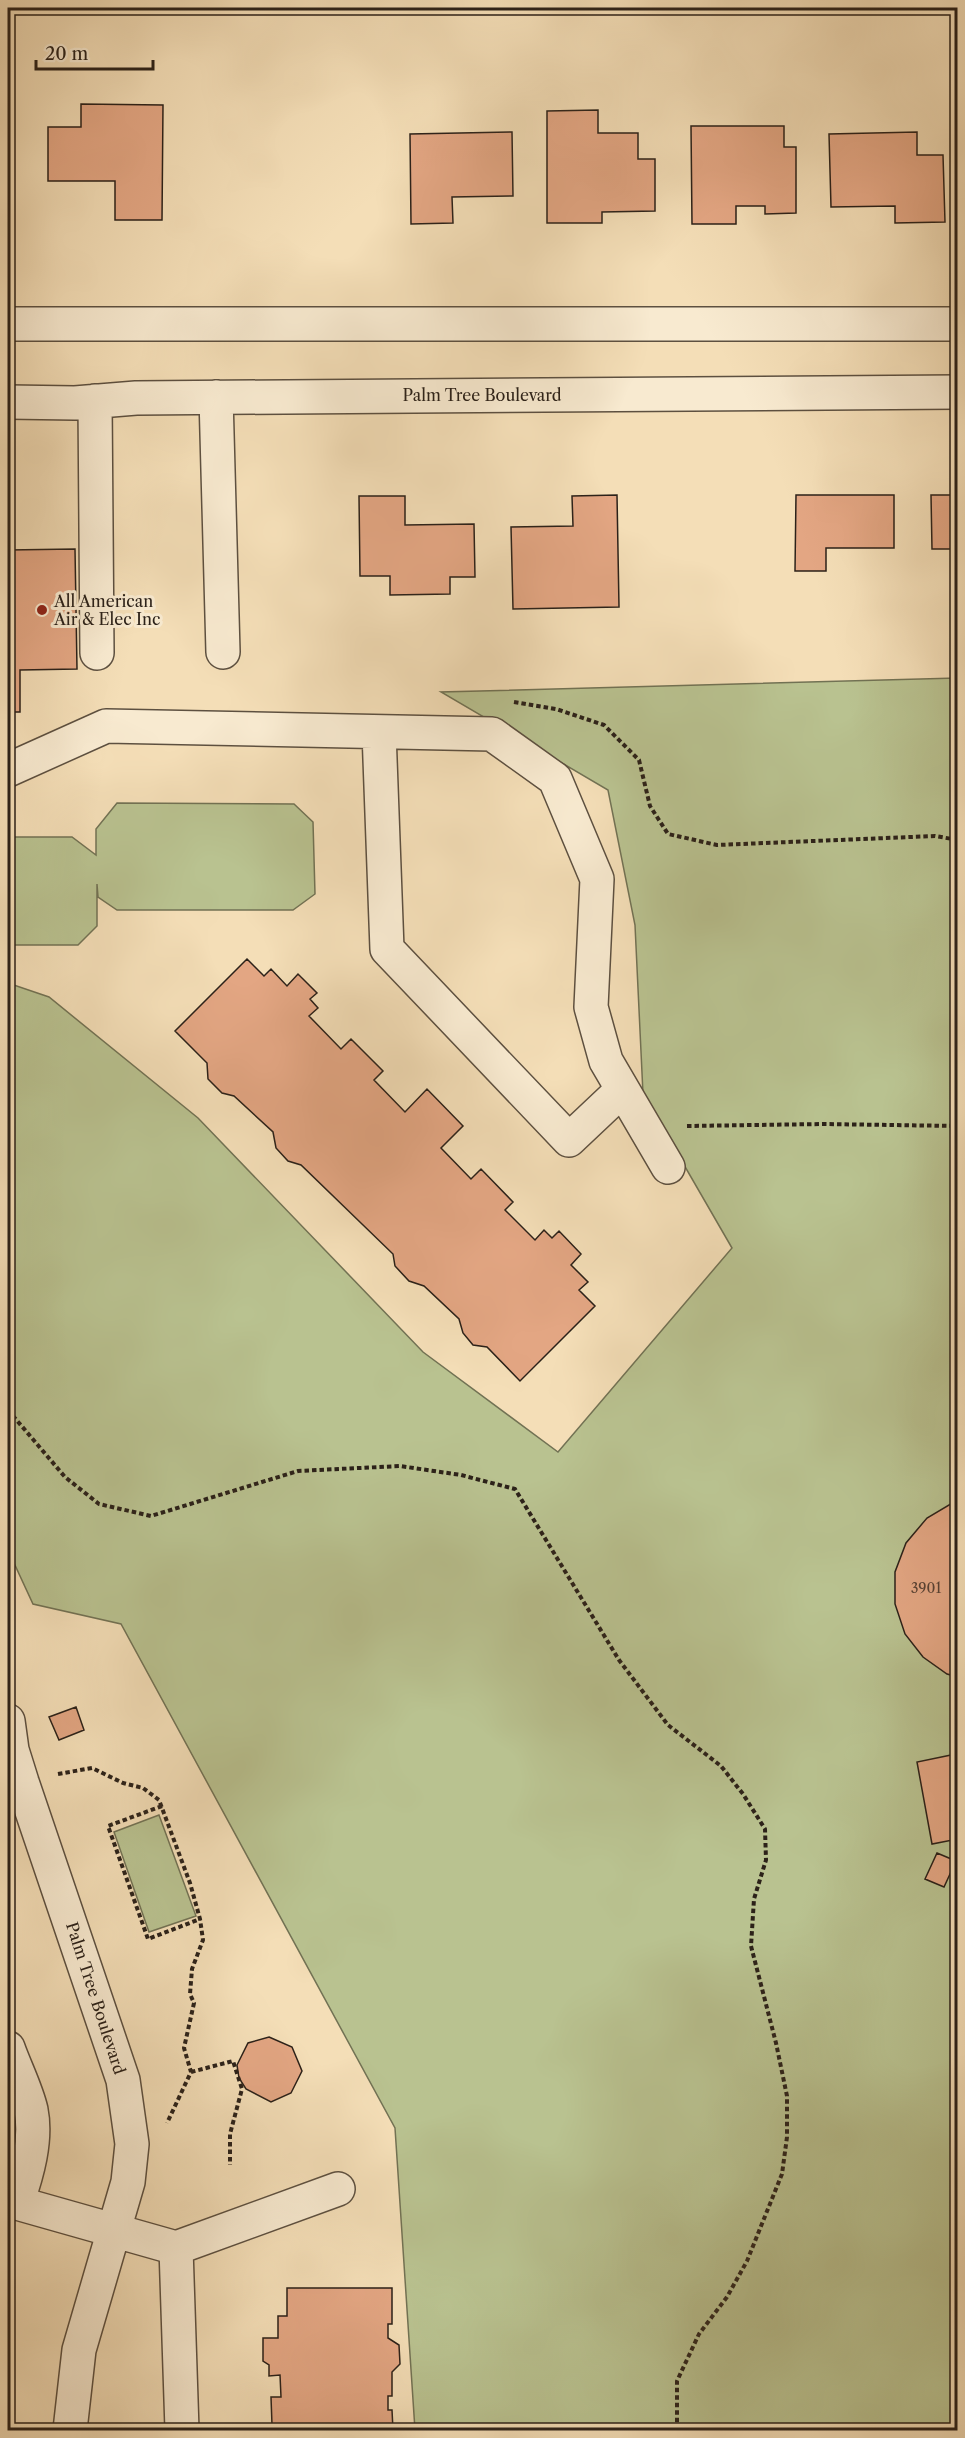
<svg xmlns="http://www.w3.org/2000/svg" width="965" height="2438" font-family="'Libre Caslon Text',serif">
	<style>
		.green { fill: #b9c290; stroke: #727254; stroke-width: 1.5 }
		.building { fill: #e3a683; stroke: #2b2119; stroke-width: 1.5 }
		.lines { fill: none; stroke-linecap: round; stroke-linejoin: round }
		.minor-casing { stroke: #5d5040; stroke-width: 36 }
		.path { stroke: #2b2119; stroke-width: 4; stroke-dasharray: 4.5 3; stroke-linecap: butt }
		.minor { stroke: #f8ead0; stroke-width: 33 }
		.poi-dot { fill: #8f2418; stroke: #f8ead0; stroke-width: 2 }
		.labels { text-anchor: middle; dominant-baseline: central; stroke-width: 6; stroke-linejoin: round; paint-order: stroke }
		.number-label { font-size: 14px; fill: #594234 }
		.street-label { font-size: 16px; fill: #2b2119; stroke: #f8ead0 }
		.poi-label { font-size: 16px; fill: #2b2119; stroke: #f8ead0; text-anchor: start }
	</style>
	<rect width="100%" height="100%" fill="#f4deb7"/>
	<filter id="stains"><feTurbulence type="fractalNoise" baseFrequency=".00333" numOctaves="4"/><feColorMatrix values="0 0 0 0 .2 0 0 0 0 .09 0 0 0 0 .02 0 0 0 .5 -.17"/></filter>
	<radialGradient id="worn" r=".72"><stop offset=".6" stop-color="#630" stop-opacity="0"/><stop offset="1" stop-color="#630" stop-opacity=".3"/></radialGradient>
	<path class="green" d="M957,678V2430H415L395,2128L121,1624L33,1604L8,1550V983L49,997L198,1118L423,1352L558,1452L732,1248L643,1094L635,925L608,790L441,692Z
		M117,803L294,804L313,822L315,894L293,910H117L98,897L97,884V926L78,945H8V837H72L96,855V829Z
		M159,1815L196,1916L149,1932L114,1832Z"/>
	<path class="building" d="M81,104L163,105L162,220H115V181H48V127H81Z
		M598,110V133H638V159H655V211L602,212V223H547V111Z
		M691,126H784V147H796V213L765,214V206H736V224H692Z
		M512,132L513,196L452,197L453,223L411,224L410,134Z
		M917,132V155H943L945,222L895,223V206L831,207L829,134Z
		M617,495L619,607L513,609L511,527L573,526L572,496Z
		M796,495H894V548H826V571H795Z
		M931,495H958V568L957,549H932Z
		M359,496H405V525L474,524L475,577H450V594L390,595V576H360Z
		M75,549L77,669L20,670V712H8V550Z
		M247,959L264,976L271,969L287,986L298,974L317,993L310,999L318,1008L309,1016L341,1049L351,1039L383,1071L374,1080L405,1112L427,1089L463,1126L441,1148L471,1179L481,1169L513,1202L505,1210L535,1240L544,1230L552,1238L559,1231L581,1254L571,1265L588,1282L579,1290L595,1306L520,1381L487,1347L473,1345L463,1333L459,1319L424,1286L409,1281L395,1266L393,1254L301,1165L288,1161L276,1148L273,1132L234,1096L222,1093L208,1079L207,1063L175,1031Z
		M954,1502H958V1677L947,1674L923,1657L905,1634L895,1604V1572L906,1543L927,1518Z
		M76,1707L84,1730L59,1740L49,1717Z
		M956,1754L958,1839L932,1844L917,1762Z
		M937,1853L956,1861L944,1887L925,1879Z
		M269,2037L292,2047L302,2071L291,2093L271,2102L246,2089L239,2078L237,2065L248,2043Z
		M287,2288H392V2324H388V2338L399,2345L400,2364L392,2372V2396H388V2410H392L393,2430H282V2425H272L271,2397H281L280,2375L269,2376V2365L263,2361V2338H278V2316H287Z"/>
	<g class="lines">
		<g class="minor-casing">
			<path id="minor" d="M8,324H958
				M216,397L223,652
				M95,401L97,653
				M8,402L75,403L136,398L958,392
				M379,732L387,949L569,1140L622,1090
				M8,770L106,726L492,734L555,779L597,879L591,1007L606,1061L668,1167
				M8,1721L12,1750L22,1782L123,2080L132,2144L128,2182L79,2350L70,2430
				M8,2048C15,2068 26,2089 31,2110C37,2140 27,2174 17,2203L176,2248L182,2430
				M176,2248L338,2189"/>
		</g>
		<path class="path" d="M514,702L556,709L604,725L639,760L650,806L668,834L717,845L935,836L958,840
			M687,1126L823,1124L958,1126
			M8,1410L65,1477L99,1504L151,1516L298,1471L400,1466L461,1475L515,1489L619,1660L668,1725L721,1766L743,1794L765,1829L766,1860L754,1899L751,1946L776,2043L787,2096V2137L782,2174L747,2261L727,2297L699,2334L677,2381V2430
			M58,1774L92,1768L123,1783L143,1788L159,1800L190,1883L200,1919L203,1940L192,1969L190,1994L194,2003L184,2048L191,2072L167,2123
			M162,1806L108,1826L148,1939L200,1919
			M191,2072L233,2061L242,2089L230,2134V2165"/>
		<use href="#minor" class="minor"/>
	</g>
	<circle class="poi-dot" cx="42" cy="610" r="6"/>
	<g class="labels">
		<g class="number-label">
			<text x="926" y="1588">3901</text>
		</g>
		<g class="street-label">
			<text x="482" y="395">Palm Tree Boulevard</text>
			<text transform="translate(96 1998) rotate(72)">Palm Tree Boulevard</text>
		</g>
		<g class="poi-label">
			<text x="54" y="601">All American<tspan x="54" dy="18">Air &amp; Elec Inc</tspan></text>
		</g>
	</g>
	<rect width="965" height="2438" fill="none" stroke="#f4deb7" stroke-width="30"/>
	<rect x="9" y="9" width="947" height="2420" fill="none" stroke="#2b2119" stroke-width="3"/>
	<rect x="15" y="15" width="935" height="2408" fill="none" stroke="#2b2119" stroke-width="1.5"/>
	<path d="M36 60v9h117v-9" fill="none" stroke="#2b2119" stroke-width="3"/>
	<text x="45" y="60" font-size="18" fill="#2b2119" stroke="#f8ead0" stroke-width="4.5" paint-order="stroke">20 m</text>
	<rect width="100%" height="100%" filter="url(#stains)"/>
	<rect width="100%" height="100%" fill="url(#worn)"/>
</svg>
